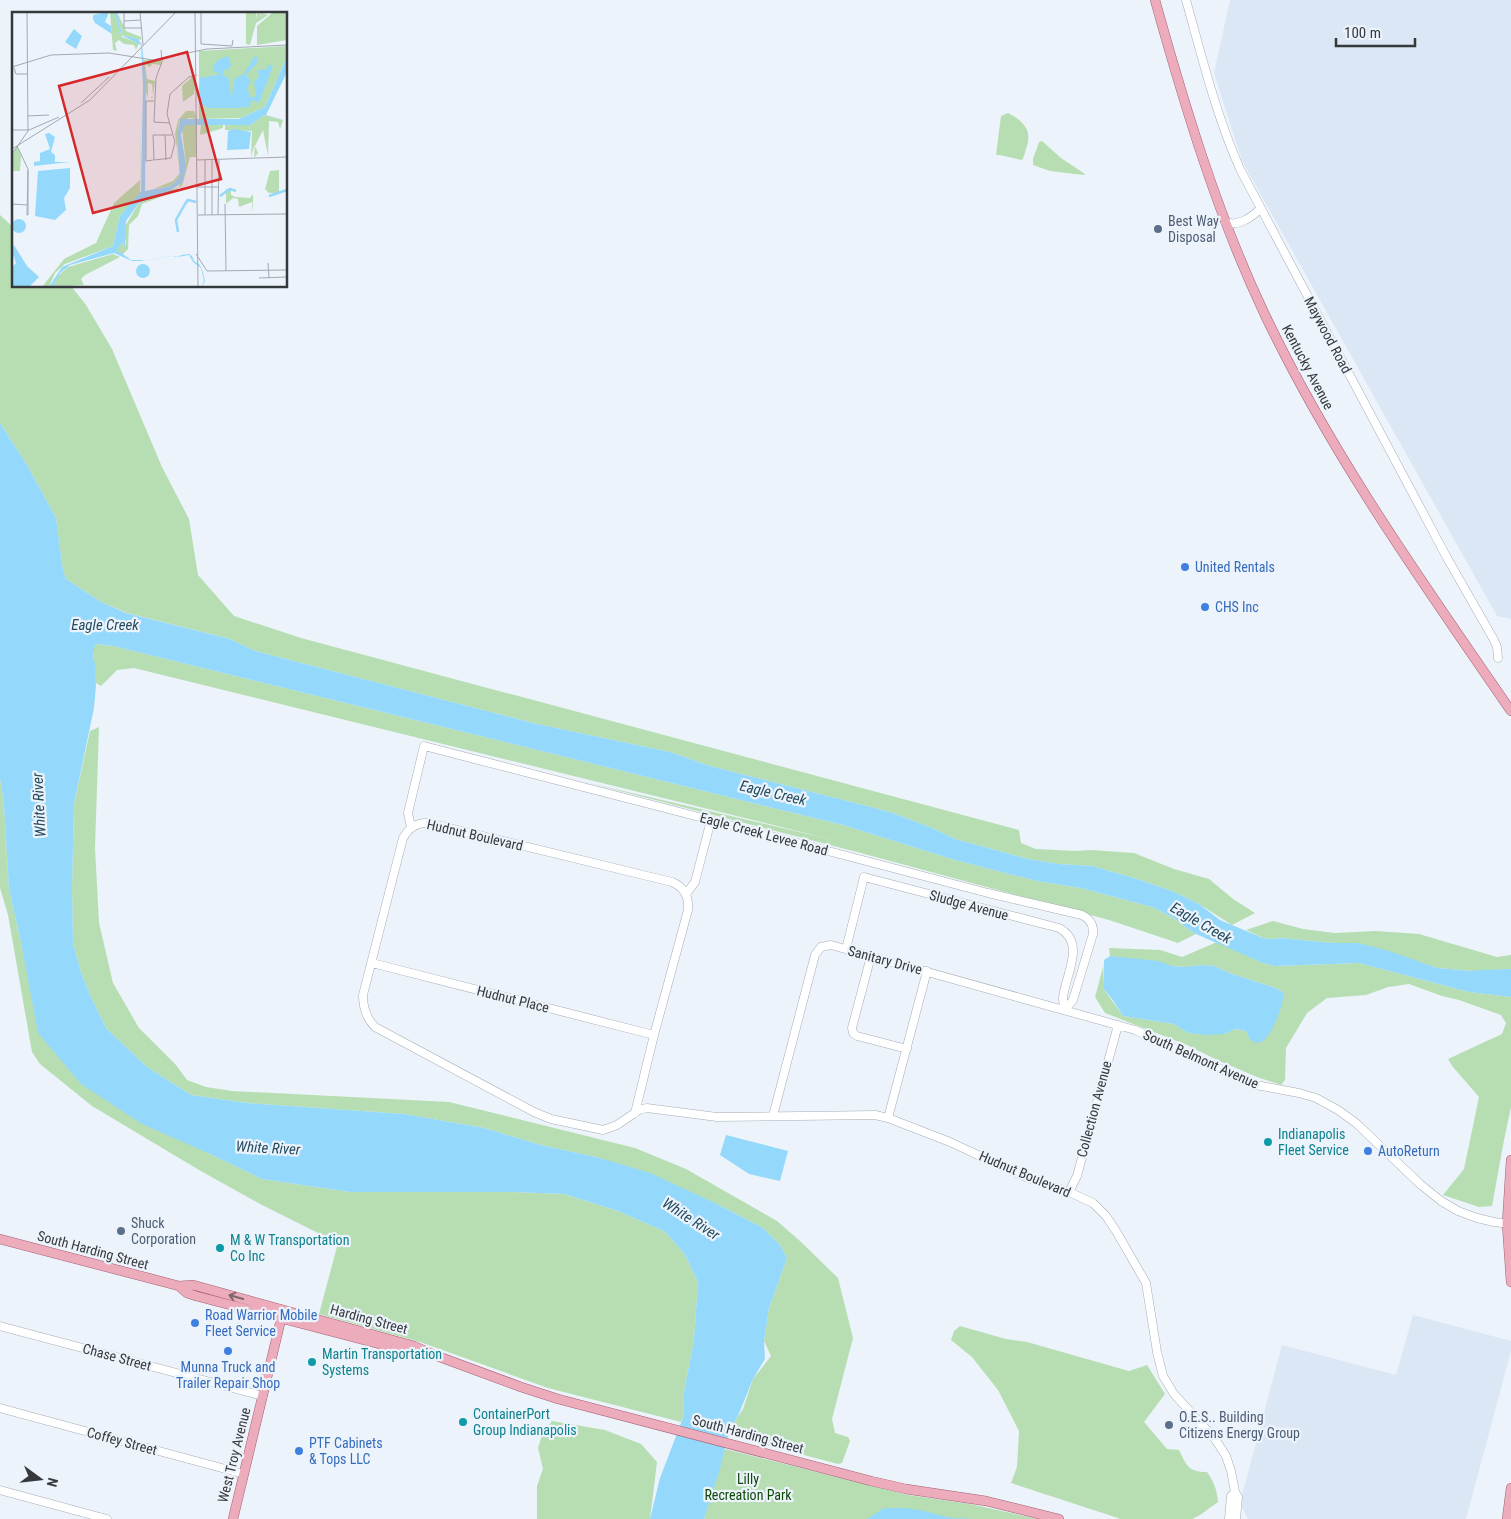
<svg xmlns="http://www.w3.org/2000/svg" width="1511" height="1519" font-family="'Roboto Condensed',sans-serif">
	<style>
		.built { fill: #dbe7f5 }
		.green { fill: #b7deb2 }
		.water { fill: #94d9fc }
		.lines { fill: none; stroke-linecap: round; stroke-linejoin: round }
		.minor-casing { stroke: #a6adb5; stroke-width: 9 }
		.major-casing { stroke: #a46073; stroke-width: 10 }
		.minor { stroke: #fff; stroke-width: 8 }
		.major { stroke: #ecacbc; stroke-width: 9 }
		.oneway { stroke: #7f676f }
		.service-dot { fill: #5c6f8a; stroke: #ecf3fb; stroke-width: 2 }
		.shop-dot { fill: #3f7fe0; stroke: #ecf3fb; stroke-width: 2 }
		.culture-dot { fill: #0f9aa8; stroke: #ecf3fb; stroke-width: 2 }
		.labels { text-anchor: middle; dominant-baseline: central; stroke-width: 4.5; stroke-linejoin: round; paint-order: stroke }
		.service-label { font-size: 14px; fill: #4e5e75; stroke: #ecf3fb; text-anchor: start }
		.street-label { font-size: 14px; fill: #36393c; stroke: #ecf3fb }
		.shop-label { font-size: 14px; fill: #366cbe; stroke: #ecf3fb; text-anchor: start }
		.culture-label { font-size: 14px; fill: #0d838f; stroke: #ecf3fb; text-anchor: start }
		.park-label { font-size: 14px; fill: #0e4909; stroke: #ecf3fb }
		.water-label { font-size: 15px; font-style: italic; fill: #244b5e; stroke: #ecf3fb }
		.inset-river { fill: none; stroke: #94d9fc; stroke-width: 2.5 }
		.inset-road { fill: none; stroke: #a3a9af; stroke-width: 1 }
		.view { fill: #d62828; fill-opacity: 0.15; stroke: #d62828; stroke-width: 2.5 }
		.inset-edge { fill: none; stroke: #36393c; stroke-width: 2.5 }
	</style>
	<rect width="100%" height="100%" fill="#ecf3fb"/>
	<path class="built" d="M1230,0H1511V619L1497,616L1242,161L1214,73Z
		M1413,1315L1511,1341V1351L1466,1519H1248L1240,1503L1282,1345L1396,1375Z"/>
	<path class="green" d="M1008,113C1012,115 1015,117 1018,119C1034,132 1028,142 1023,159L1021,160L1000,155H996L1001,116Z
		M1042,141L1061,158L1085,174L1084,175L1050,171L1033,165V159L1039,142Z
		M0,215L14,228V286H71L86,305L112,349L162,467L189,519L198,575L234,616L301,638L1019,830L1021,843L1036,849L1075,851L1091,850L1134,853L1174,869L1209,879L1233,899L1255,913L1232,925L1199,904L1172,891L1137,879L1092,866L1059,864L1028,859L955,839L932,828L890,812L710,766L670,752L537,724L255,651L230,639L127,613L101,602L66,579L63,571L56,518L27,465L0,423Z
		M95,644L113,646L843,825L955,860L1037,881L1081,888L1152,907L1174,918L1185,927L1196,934L1178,943L1109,920L857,852L585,782L834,840L134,668L117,670L101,686L96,683C95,671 91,655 95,644Z
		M99,727L95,848L99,923L113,983L139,1028L176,1065L187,1080L206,1087L232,1091L449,1102L635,1148L686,1169L777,1221L800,1241L838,1278L853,1338L832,1419L835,1433L848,1437L850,1441L842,1463L838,1464L728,1435L730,1428L743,1409L753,1379L771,1356L764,1341L769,1308L787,1258L780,1245L763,1228L715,1203L600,1158L541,1145L484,1128L404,1114L247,1103L191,1095L147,1067L106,1028L90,995L81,972L73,944L72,888L74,804L90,731Z
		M0,778L4,804L9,889L22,947L208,1153L262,1179L350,1192H513L564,1194L618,1211L664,1231L684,1253L698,1282L694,1340L683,1397L684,1415L681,1422L548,1388L420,1342L319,1314L338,1243L262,1205L199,1170L92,1106L40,1064L32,1052L8,915L0,888Z
		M1273,921L1303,929L1335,933L1375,931L1419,934L1497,957L1511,955V969L1473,971L1437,968L1358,943H1333L1280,938L1270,939L1263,938L1246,930Z
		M1217,942L1263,963L1275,966L1359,963L1469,992L1511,997V1107L1504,1140L1492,1206L1479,1207L1443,1195L1464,1169L1479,1097L1453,1067L1448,1059L1502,1034L1506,1023L1501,1015L1459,1000L1442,996L1409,984L1388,987L1366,995L1327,998L1307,1013L1286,1048L1285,1080L1281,1085L1257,1077L1215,1059L1187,1045L1105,1013L1095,997L1103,967V988L1123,1016L1174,1024L1188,1033L1225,1034L1234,1029L1246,1031L1250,1040L1283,992L1273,987L1232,974L1214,966L1202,965L1186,967L1172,966L1110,956L1109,948L1160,950L1182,957Z
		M960,1326L1006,1339L1027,1342L1129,1371L1147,1365L1165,1394L1144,1422L1167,1449L1179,1450C1187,1466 1188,1472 1207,1472C1214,1482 1217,1490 1218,1502L1200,1515L1192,1519H1121L1011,1483L1017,1467L1019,1431L998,1390L972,1357L951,1340L954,1331Z
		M552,1421L605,1430L641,1444L657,1462L650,1519H537V1486L543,1469L538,1448L542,1435Z
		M725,1449L908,1495L970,1504L1038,1519H704Z"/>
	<path class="water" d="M0,423L27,465L56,518L63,571L66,579L101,602L126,613L230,639L255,651L537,724L670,752L710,766L890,812L932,828L955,839L1028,859L1059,864L1092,866L1137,879L1172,891L1199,904L1220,920L1263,938L1270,939L1280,938L1333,943H1358L1389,951L1437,968L1472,971L1480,970L1511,969V997L1469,992L1359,963L1275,966L1263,963L1196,934L1185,927L1174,918L1152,907L1081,888L1037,881L955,860L843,825L113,646L95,644L93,656L95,664L96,686L94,708L74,804L72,888L73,944L81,972L90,995L106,1028L147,1067L191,1095L247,1103L404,1114L484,1128L541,1145L600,1158L650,1173L715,1203L763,1228L780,1245L787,1258L769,1308L764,1341L765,1359L753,1379L738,1416L730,1428L720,1469L704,1519H650L660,1478L684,1415L683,1397L694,1340L698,1282L684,1253L664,1231L618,1211L564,1194L513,1192H350L262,1179L208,1153L142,1124L81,1084L38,1033L22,947L9,889L4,804L0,778Z
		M1110,956L1159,961L1172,966L1184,967L1202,965L1214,966L1232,974L1273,987L1283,992C1285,1003 1273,1031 1265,1039C1263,1041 1261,1042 1258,1043L1250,1040L1246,1031L1235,1029L1225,1034L1207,1035L1188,1033L1174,1024L1123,1016L1112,999L1103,988L1104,960Z
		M726,1135L788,1151L780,1181L749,1174L720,1155Z
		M884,1508H904L920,1510L951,1518L976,1519H867Z"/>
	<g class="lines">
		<g class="minor-casing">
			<path id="minor" d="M1186,0C1202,57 1216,115 1240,169L1446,556L1494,640L1497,647L1498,658
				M1225,222C1237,227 1251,218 1260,209
				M411,827L408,813L424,746L676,811L988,893L1082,915C1090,919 1094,925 1093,934L1073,1000L1065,1010
				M686,894L695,882L711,820
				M846,949L864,877L1059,928C1087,943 1065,975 1063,998C1063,1002 1064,1006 1065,1010
				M871,956L852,1028L853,1033L857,1036L907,1049
				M372,963L654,1035
				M635,1113L654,1035L688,910C689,897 684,887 672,882L429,823C417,822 409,827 403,838L363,995C363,1008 366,1018 375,1027L534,1112L551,1119L603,1130L617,1125L639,1110L647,1108L717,1117L875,1115L888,1118L950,1142L1025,1177L1069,1192L1093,1203L1106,1216L1116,1231L1146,1283L1157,1352L1163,1376L1174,1394L1215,1439L1226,1456L1231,1471L1235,1492L1238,1497L1236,1519
				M773,1116L815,955L821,947L831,945L1135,1030L1256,1085L1299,1093L1316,1098L1338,1110L1356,1123L1420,1184L1441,1201L1458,1211L1477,1218L1494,1222L1511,1224
				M888,1118L927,971
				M1069,1192L1077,1176L1118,1025
				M0,1326L263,1396
				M0,1408L244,1474
				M0,1490L107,1519
				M1229,1519L1231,1496L1235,1492"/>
		</g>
		<g class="major-casing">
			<path id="major" d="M1155,0C1185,107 1217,214 1265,315C1332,456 1423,583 1511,711
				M1511,1160L1507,1224L1511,1282
				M0,1239L179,1286L193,1285L414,1346L437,1356L521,1387L558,1399L871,1481L906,1489L986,1501L1059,1519
				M179,1286L187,1293L196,1296L410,1352L426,1354
				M233,1519L282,1315
				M1507,1519L1511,1488"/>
		</g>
		<use href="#minor" class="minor"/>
		<use href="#major" class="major"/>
	</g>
	<defs><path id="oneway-shaft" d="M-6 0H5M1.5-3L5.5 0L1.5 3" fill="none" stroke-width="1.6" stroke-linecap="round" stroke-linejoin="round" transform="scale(1.25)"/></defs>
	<use class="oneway" href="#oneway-shaft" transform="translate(236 1297) rotate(-164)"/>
	<g class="service-dot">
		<circle cx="1158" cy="229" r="5"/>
		<circle cx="121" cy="1231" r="5"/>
		<circle cx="1169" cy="1425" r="5"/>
	</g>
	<g class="shop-dot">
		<circle cx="1185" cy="567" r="5"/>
		<circle cx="1205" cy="607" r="5"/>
		<circle cx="1368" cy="1151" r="5"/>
		<circle cx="195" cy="1323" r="5"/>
		<circle cx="228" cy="1351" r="5"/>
		<circle cx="299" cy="1451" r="5"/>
	</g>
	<g class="culture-dot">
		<circle cx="1268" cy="1142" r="5"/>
		<circle cx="220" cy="1248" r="5"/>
		<circle cx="312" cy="1362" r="5"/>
		<circle cx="463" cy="1422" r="5"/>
	</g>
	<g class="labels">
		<g class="service-label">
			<text x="1168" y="221">Best Way<tspan x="1168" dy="16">Disposal</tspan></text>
			<text x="131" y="1223">Shuck<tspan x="131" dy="16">Corporation</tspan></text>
			<text x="1179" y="1417">O.E.S.. Building<tspan x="1179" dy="16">Citizens Energy Group</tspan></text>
		</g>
		<g class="street-label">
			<text transform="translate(1328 335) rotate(62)">Maywood Road</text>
			<text transform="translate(1308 367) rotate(62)">Kentucky Avenue</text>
			<text transform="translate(764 834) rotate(15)">Eagle Creek Levee Road</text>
			<text transform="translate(475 835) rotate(13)">Hudnut Boulevard</text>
			<text transform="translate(969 905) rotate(15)">Sludge Avenue</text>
			<text transform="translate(885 960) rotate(15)">Sanitary Drive</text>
			<text transform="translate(513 999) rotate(14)">Hudnut Place</text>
			<text transform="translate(1201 1059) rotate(24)">South Belmont Avenue</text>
			<text transform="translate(1094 1109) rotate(-75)">Collection Avenue</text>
			<text transform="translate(1025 1174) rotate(23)">Hudnut Boulevard</text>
			<text transform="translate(93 1250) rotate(15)">South Harding Street</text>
			<text transform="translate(369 1319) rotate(15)">Harding Street</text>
			<text transform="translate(117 1357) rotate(15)">Chase Street</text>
			<text transform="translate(748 1434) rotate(15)">South Harding Street</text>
			<text transform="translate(122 1441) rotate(15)">Coffey Street</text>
			<text transform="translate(234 1455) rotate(-76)">West Troy Avenue</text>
		</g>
		<g class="shop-label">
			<text x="1195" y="567">United Rentals</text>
			<text x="1215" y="607">CHS Inc</text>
			<text x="1378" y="1151">AutoReturn</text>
			<text x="205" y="1315">Road Warrior Mobile<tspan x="205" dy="16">Fleet Service</tspan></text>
			<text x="228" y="1367" text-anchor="middle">Munna Truck and<tspan x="228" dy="16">Trailer Repair Shop</tspan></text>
			<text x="309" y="1443">PTF Cabinets<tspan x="309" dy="16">&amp; Tops LLC</tspan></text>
		</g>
		<g class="culture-label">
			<text x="1278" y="1134">Indianapolis<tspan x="1278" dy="16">Fleet Service</tspan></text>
			<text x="230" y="1240">M &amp; W Transportation<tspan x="230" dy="16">Co Inc</tspan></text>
			<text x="322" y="1354">Martin Transportation<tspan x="322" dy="16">Systems</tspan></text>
			<text x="473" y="1414">ContainerPort<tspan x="473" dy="16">Group Indianapolis</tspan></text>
		</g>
		<g class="park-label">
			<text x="748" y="1479">Lilly<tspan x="748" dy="16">Recreation Park</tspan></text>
		</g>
		<g class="water-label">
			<text x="105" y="625">Eagle Creek</text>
			<text transform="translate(773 793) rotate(13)">Eagle Creek</text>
			<text transform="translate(39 805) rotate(-93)">White River</text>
			<text transform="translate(1201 923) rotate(30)">Eagle Creek</text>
			<text transform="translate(268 1148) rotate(3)">White River</text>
			<text transform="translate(691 1219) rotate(33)">White River</text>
		</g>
	</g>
	<g transform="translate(12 12)">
		<rect width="275" height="275" fill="#ecf3fb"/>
		<path d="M98,0H102L110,25L127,31L124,38L122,33L112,32L107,28L103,31L105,39L101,38ZM105,0L114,19L129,25V28L110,23ZM234,0H244V8L245,0L252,5L247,0L256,3L244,11L238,33L234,32ZM275,0V28L245,33V14L260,1ZM275,34V44L253,95L229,106L187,107V39ZM130,48H149V53L140,52L138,55L133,52L135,67L143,69L141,85L140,86H138L141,84L140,72L136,71V86L133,77ZM180,65L184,68L182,82L171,90L170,74ZM130,75L128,183L108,204L101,234L53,252L43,261L37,275H30L52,247L84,231L102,191L128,168ZM174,99H182L185,107L178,106L167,109L165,135L169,160L168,165L159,174L141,177L161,169L168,161L163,122L166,108ZM252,103L275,109L271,108L268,117L266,110L257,109L256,144L251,118L243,134L246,141L242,146L243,132L239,145L240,119L213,118V112L238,113ZM185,112L184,145H178L170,174L151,184L130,192L126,204L117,213L116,237L111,242L103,240L110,230L112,235L114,232L112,216L127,191L167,175L174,152L170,117L173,113ZM199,112H211V116L188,123L189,113ZM5,134L9,144L8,159H0V142ZM267,158V181H257L253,177L258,159ZM214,177H219V183L223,185L238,186L241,182V201L240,190L227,195L226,187L221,186L214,192ZM101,242L108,245L73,263L69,267L72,273L41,275L46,264L56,255Z" fill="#b7deb2"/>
		<path d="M97,0L93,10L99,14L100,22L83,11L81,7V3ZM102,0H105L110,23L126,27L130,33L134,72L133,179L159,174L168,165L165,125L168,107H227L253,95L275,44V60L254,103L275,108L252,103L238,113H173L169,122L174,153L171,170L156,180L127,191L114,209L113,236L110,230L104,240H108L119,248H130L132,249L159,244H164L166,245L169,243L177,242L180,244L182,249L187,252L190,257L193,269L192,271L189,275L192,269L189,256L181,250L177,243L166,245L160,244L133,249H120L102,241L58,253L48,261L41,275H37L50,255L101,234L108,204L129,179L131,74L129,33L109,23ZM62,17L70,24L64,37L53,30ZM216,44L219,53L215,59L212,57L211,63L217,66L219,87L223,66L232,62L242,45H246L245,51L234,63L239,68L235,77L239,86L244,84L242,70L247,64L245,58L255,57V53L261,54L247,91L240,88L237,95L222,96H198L188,93V66L209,62L201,59V54L206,48ZM222,117L239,120L237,137L215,138L216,119ZM37,121L43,125L39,140L43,143V150H58L22,154V150L28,149V141L38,137L33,122ZM58,156V176L52,186L54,198L43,208L23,204L26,159ZM0 214a7 7 0 1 1 14 0a7 7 0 1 1-14 0ZM2,233L15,254L27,265L17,275H0V256L4,251L0,240ZM124 259a7 7 0 1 1 14 0a7 7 0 1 1-14 0Z" fill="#94d9fc"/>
		<path class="inset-river" d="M208,184L218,177L224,179M257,184L275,178M166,220L164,208L173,192L176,188L184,190"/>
		<path class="inset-road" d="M112,0V16H129M128,0L131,33M183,0L186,275M189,0V32L220,34L221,28M112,9L128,8M149,38L150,50L144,66L142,110L158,111M0,55L39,43L97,41L141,48L195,37L275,33M2,56L4,62H15M69,91L97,65M15,104L37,103M0,118H17L47,105M153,123L154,148M160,123H141L142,148L159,146L163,130L155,102L158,82L177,65L185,63M5,134L16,157V203H15L16,158M0,137L78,88L164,0M0,142L16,119L15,0M141,148L134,149V89H142M185,148L275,145M193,148V203M185,175H206M0,192L15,193M213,192L214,259M186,203L275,202M200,203V148M206,203L207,148M184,242L195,259L275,258M256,251L257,266M247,266L275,265"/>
		<path class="view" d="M175,40L209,167L81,201L47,74Z"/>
		<rect width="275" height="275" class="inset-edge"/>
	</g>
	<g transform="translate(40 1479) rotate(105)" stroke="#ecf3fb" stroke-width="4" paint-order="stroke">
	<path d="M0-4L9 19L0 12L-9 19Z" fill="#36393c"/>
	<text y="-8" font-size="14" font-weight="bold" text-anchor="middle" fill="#36393c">N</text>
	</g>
	<path d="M1336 38v8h79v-8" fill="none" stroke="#36393c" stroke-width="2.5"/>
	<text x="1344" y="38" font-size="15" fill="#36393c" stroke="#ecf3fb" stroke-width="4" paint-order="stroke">100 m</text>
</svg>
